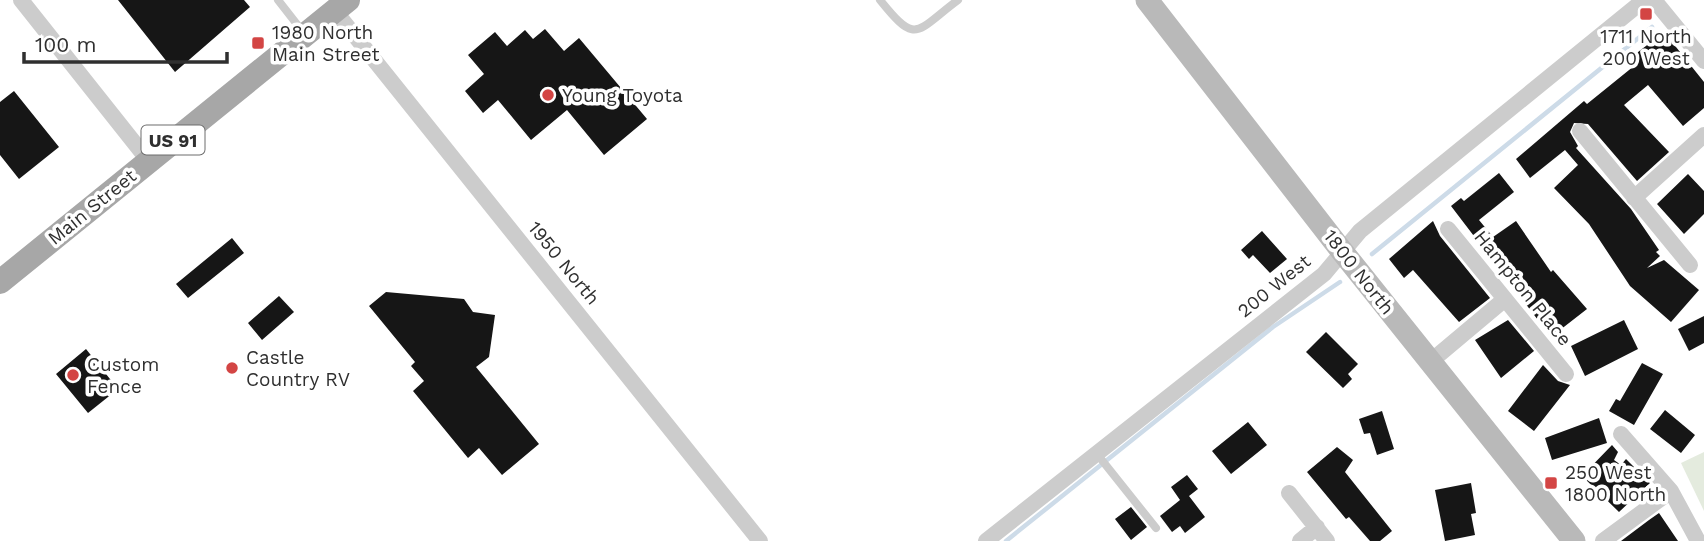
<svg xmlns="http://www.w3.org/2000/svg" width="1704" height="541" font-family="'Work Sans',sans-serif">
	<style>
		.green { fill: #e4ebde }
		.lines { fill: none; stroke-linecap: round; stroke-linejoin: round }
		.stream { stroke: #cddbe8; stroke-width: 4.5 }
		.building { fill: #161616 }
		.lane { stroke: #ccc; stroke-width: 8 }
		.street { stroke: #ccc; stroke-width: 16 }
		.secondary { stroke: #b9b9b9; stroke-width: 23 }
		.primary { stroke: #a7a7a7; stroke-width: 24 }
		.poi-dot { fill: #d34544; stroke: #fff; stroke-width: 2.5 }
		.labels { text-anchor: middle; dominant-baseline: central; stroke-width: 7; stroke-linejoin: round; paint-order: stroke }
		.shield { fill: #fff; stroke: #6d6d6d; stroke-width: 2 }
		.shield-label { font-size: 18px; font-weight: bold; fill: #2f2f2f }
		.poi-label { font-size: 19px; fill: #2f2f2f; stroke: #fff; text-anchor: start }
		.street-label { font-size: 19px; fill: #2f2f2f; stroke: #fff }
	</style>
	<rect width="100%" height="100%" fill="#fff"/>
	<path class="green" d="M1704,452V511L1681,463Z"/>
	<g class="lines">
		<path class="stream" d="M1372,254L1652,27
			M1006,541L1273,327L1340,282"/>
	</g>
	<path class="building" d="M118,0H244L250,7L175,72Z
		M545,29L564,51L579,38L647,119L604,155L567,110L531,140L498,100L483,113L465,91L484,74L468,55L495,32L507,46L525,30L533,39Z
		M1664,32L1704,82V108L1683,126L1648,85L1624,105L1669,152L1637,181L1588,124L1574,123L1570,132L1578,146L1576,148L1631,209L1659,250L1656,252L1660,256L1647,268L1664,260L1699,290L1671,322L1630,286L1589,224L1554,188L1578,165L1565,150L1530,178L1516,159L1584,101L1587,104L1634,66L1629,59Z
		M14,91L59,147L19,179L0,155V102Z
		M1499,173L1514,192L1479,220L1493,237L1516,221L1551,272L1553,270L1587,309L1551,337L1451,206L1461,198L1464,201Z
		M1688,174L1704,191V214L1684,234L1657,204Z
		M1433,221L1440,236L1490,298L1459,322L1413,270L1404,278L1389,259Z
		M1262,231L1287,259L1270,273L1253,255L1249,259L1241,250Z
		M232,238L244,253L188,298L176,284Z
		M386,292L464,299L473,312L495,315L489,357L476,367L539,444L502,475L479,448L468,458L413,391L424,381L411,366L415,362L369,306Z
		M279,296L294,312L262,340L248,323Z
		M1704,316V343L1689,351L1678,329Z
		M1508,320L1534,351L1501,378L1475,340Z
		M1624,320L1638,349L1585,376L1571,346Z
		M1326,332L1358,364L1348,374L1352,379L1343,388L1306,352Z
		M86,349L118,389L88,413L56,374Z
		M1642,363L1663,374L1634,425L1609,411L1616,399L1620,401Z
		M1543,365L1558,381L1570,385L1534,431L1508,411Z
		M1665,410L1695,435L1681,453L1650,429Z
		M1382,411L1394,449L1377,455L1370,433L1364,434L1359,419Z
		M1599,418L1607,443L1552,460L1545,438Z
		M1248,422L1267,445L1231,474L1212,451Z
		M1612,445L1618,452L1614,460L1621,465L1626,459L1650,483L1619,512L1582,476Z
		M1337,447L1353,460L1345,472L1392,531L1380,541H1370L1349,517L1346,519L1307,472Z
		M1187,475L1198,489L1189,496L1205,517L1185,533L1180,526L1172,532L1160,516L1180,500L1171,487Z
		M1471,483L1476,513L1471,514L1475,535L1445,541L1435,490Z
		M1131,507L1147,527L1131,540L1115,519Z
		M1659,513L1678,541H1621L1649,520Z"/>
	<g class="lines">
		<path class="lane" d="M278,0L303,32
			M880,0C917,46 915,32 958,0
			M1097,454L1156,528"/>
		<path class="street" d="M21,0L148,160
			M1654,0L1704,61
			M335,11L760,541
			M1580,131L1690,265
			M1634,198L1704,135
			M1448,229L1566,374
			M1430,362L1505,299
			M1621,434L1671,491L1698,541
			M1289,493L1327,541
			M986,541L1324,274L1360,231L1644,0
			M1300,541L1317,527
			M1603,541L1671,491"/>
		<path class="secondary" d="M1147,0L1341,250L1574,541"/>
		<path class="primary" d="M0,282L348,0"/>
	</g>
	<g class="poi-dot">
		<rect x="1639" y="7" width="14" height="14" rx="3.5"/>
		<rect x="251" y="36" width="14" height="14" rx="3.5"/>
		<circle cx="548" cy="95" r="7"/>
		<circle cx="232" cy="368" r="7"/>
		<circle cx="73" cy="375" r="7"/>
		<rect x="1544" y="476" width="14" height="14" rx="3.5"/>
	</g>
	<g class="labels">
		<rect class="shield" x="141.5" y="125.5" width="63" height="29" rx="5"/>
		<g class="shield-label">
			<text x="173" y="140">US 91</text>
		</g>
		<g class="poi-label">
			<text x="272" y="32">1980 North<tspan x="272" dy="22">Main Street</tspan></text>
			<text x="1646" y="36" text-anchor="middle">1711 North<tspan x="1646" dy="22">200 West</tspan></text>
			<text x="562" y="95">Young Toyota</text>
			<text x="246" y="357">Castle<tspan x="246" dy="22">Country RV</tspan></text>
			<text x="87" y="364">Custom<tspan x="87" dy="22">Fence</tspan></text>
			<text x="1565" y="472">250 West<tspan x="1565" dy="22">1800 North</tspan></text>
		</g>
		<g class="street-label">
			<text transform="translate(92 207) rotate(-39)">Main Street</text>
			<text transform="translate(564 263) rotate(51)">1950 North</text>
			<text transform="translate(1359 272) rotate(52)">1800 North</text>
			<text transform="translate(1274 286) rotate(-39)">200 West</text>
			<text transform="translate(1523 288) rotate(51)">Hampton Place</text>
		</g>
	</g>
	<path d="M24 52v10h203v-10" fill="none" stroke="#2f2f2f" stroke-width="3.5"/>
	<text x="35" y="52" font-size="21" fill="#2f2f2f" stroke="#ffffff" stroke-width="5" paint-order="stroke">100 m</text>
</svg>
